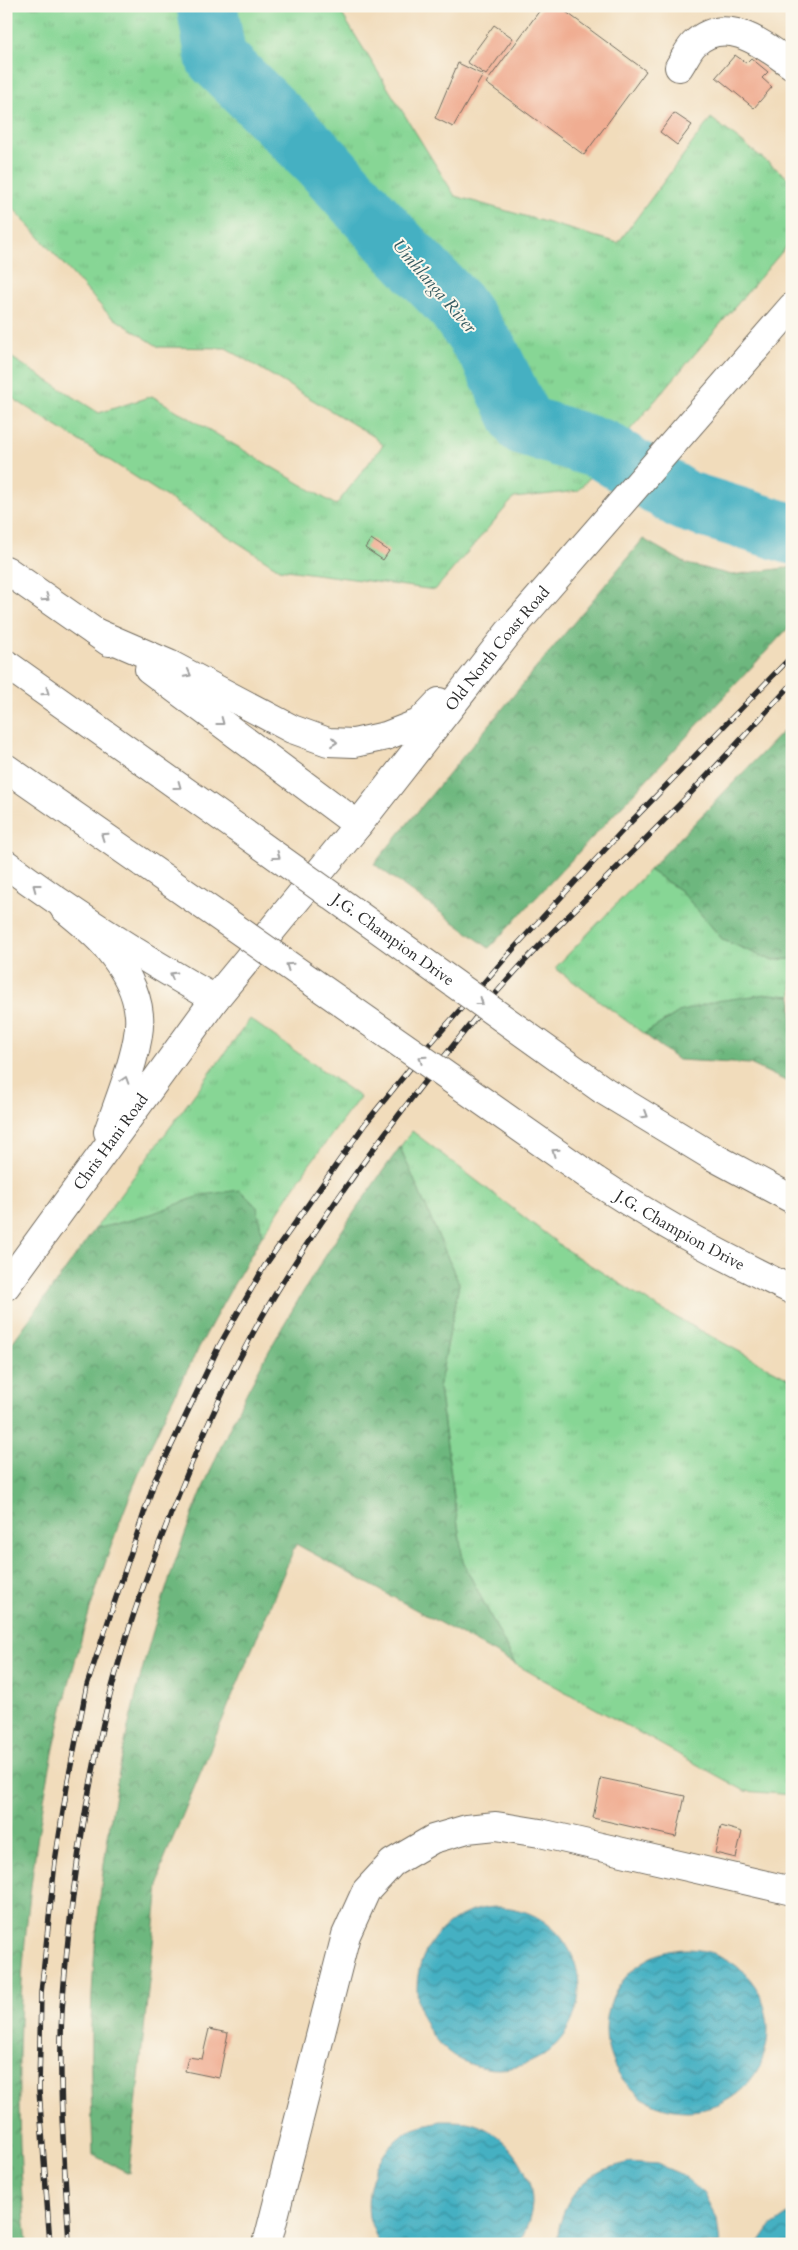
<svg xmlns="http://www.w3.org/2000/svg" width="798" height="2250" font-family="Cardo,serif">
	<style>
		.grass { fill: url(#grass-tufts); stroke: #598060 }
		.forest { fill: url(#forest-crowns); stroke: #4c7154 }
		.water { fill: url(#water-waves); stroke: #386e76 }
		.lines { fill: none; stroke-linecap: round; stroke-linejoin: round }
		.river { stroke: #44b0c2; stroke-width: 61 }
		.building { fill: #f0ad92 }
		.minor-casing { stroke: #70695d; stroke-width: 30 }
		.minor { stroke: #fff; stroke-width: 28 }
		.rail-casing { stroke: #2b2b2b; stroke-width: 5.5 }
		.rail { stroke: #fbf7ec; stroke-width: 4; stroke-dasharray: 11; stroke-linecap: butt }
		.minor-bridge-casing { stroke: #70695d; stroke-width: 30; stroke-linecap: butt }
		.minor-bridge { stroke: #fff; stroke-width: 28 }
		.oneway { stroke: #a0a0a0 }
		.labels { text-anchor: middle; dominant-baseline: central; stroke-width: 4; stroke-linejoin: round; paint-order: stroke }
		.street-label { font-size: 16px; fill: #2b2b2b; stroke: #fbf7ec }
		.water-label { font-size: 18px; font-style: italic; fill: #345a60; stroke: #fbf7ec }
	</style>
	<defs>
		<pattern id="grass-tufts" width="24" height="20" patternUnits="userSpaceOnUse" patternTransform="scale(1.25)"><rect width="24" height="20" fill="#87d695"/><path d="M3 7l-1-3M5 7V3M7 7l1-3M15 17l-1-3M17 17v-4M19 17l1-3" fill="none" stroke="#75b881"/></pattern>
		<pattern id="forest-crowns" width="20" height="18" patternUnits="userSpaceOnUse" patternTransform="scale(1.25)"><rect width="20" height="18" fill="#6db77e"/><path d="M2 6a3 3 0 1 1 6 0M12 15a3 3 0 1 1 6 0" fill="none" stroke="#5a9567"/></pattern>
		<pattern id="water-waves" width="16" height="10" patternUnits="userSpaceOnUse" patternTransform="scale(1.25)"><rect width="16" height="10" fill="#44b0c2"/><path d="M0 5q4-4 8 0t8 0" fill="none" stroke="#398f9e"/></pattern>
	</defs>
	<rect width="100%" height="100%" fill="#fbf7ec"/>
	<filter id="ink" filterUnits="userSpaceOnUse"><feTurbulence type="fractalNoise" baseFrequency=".02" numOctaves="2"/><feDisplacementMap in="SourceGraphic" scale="10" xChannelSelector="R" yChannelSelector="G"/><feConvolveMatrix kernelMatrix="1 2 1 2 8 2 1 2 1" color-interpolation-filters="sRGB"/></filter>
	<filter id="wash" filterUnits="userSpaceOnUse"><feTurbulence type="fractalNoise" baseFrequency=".0096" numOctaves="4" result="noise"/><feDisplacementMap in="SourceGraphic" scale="20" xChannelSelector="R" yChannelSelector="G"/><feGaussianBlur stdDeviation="1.12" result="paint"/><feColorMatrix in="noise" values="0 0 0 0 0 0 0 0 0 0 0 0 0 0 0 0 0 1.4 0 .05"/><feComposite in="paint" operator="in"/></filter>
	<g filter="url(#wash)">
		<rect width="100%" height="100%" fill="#f1dcbb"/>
		<path class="grass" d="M6,6H337L455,196L618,243L711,118L792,181V240L578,491L514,498L435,590L279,569L6,394V354L99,413L152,396L336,505L383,445L373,436L226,348L159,347L109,315L6,200Z
			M649,870L681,891L723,940L771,960L792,959V996L767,994L679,1012L644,1034L555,968Z
			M250,1019L360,1097L309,1165L262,1236L257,1207L143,1217L95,1229Z
			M412,1131L568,1251L657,1307L792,1380V1795L745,1791L515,1664L463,1562L439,1388L459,1284L400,1147Z"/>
		<path class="forest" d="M643,539L687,564L732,575L792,567V624L489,948L374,864Z
			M792,722V959L771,960L723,940L681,891L649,870Z
			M767,994L792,996V1084L750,1064L678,1060L644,1034L679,1012L716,1001Z
			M400,1147L459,1284L439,1388L463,1562L515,1664L296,1544L161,1867L129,2173L93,2155C91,2095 89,2036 93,1976C106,1774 156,1571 248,1390C292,1305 343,1225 400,1147Z
			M240,1190L257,1207L262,1236C218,1310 176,1386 142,1466C40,1710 0,1981 27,2244H6V1351L95,1229L143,1217L202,1195Z"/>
		<path class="water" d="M417 1988a81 81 0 1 1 162 0a81 81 0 1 1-162 0Z
			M606 2030a81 81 0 1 1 162 0a81 81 0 1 1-162 0Z
			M440,2121C449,2121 459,2121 467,2122C503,2129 533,2168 532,2204C531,2218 526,2231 519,2244L379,2243C376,2235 371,2226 369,2217C364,2183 381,2144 414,2128C422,2125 432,2123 440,2121Z
			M629,2162L657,2164L683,2175L704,2194L717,2219L720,2244H558C556,2214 576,2183 603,2170C611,2167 621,2165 629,2162Z
			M792,2212V2244H758L769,2228Z"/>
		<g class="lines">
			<path class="river" d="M207,6L216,58L322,162L393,241L456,306L489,353L524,425L603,450L685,501L792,534"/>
		</g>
		<g id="blocks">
			<path class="building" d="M543,6H558L646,71L584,155L486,83Z
				M494,25L513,38L486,75L467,62Z
				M735,55L746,63L751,58L768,72L762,78L772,87L754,108L716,77Z
				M458,63L483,75L453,127L435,118Z
				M674,113L692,125L677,145L660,132Z
				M371,539L389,551L383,560L365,548Z
				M601,1778L685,1796L676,1837L593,1818Z
				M721,1826L742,1832L736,1858L715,1853Z
				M209,2029L228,2033L219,2078L185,2071L188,2057L202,2059Z"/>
		</g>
	</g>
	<g filter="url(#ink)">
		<use href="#blocks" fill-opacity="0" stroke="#70695d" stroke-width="1"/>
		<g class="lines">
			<g class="minor-casing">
				<g id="minor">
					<path d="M679,67C684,60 688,50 694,44C726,13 765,46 792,65"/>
					<path d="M6,570L109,642"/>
					<path d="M95,632L169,664L292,729L328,742L354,743L386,736L419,723L439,702"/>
					<path d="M6,664L237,828"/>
					<path d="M149,669L358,825"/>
					<path d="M6,768L144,864"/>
					<path d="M6,864C73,914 143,958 215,999"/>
					<path d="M64,908C79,921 97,934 109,950C123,967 137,991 139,1015C142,1046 118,1102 108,1132"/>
					<path d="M603,1090L710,1155L792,1199"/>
					<path id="s1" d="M595,1180C658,1222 723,1257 792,1290"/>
					<path id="s2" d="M6,1286L215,999L358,825L509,632L792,307"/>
					<path d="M267,2244L346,1935L366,1891L392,1863L433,1839L467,1829L496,1826L540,1833L792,1891"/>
				</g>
			</g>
			<use href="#minor" class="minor"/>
			<g class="rail-casing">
				<path id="rail" d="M50,2244L39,2090L41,1993L55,1862L68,1780L87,1685L155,1480L219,1346L264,1267L365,1124L430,1044L515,947L625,828L792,656
					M69,2244C65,2167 58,2087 62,2010C70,1895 87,1776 118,1665C136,1602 160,1539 185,1479C211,1415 240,1352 276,1293C336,1194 408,1100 482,1010C541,938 611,876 675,809C715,769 753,726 792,684"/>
			</g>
			<use href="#rail" class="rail"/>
			<g class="minor-bridge-casing">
				<g id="minor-bridge">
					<path id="s3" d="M237,828L603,1090"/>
					<path d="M144,864L595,1180"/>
				</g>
			</g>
			<use href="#minor-bridge" class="minor-bridge"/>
		</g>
		<defs><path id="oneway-chevron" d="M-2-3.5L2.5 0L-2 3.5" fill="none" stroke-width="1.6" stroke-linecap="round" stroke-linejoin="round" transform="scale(1.25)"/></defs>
		<g class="oneway">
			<use href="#oneway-chevron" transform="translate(46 598) rotate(35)"/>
			<use href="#oneway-chevron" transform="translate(188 674) rotate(28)"/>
			<use href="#oneway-chevron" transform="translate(46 692) rotate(35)"/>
			<use href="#oneway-chevron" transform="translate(221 722) rotate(37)"/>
			<use href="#oneway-chevron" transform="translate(334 742) rotate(6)"/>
			<use href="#oneway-chevron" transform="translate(178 786) rotate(36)"/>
			<use href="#oneway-chevron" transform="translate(104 836) rotate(-145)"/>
			<use href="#oneway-chevron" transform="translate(277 856) rotate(36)"/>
			<use href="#oneway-chevron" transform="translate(36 887) rotate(-143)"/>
			<use href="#oneway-chevron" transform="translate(289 966) rotate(-145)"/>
			<use href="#oneway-chevron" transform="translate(173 975) rotate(-150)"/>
			<use href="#oneway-chevron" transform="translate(480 1002) rotate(36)"/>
			<use href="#oneway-chevron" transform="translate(422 1059) rotate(-145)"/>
			<use href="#oneway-chevron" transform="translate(125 1080) rotate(-72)"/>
			<use href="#oneway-chevron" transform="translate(645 1115) rotate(31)"/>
			<use href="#oneway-chevron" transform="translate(555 1152) rotate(-145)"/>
		</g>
	</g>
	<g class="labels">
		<g class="street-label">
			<text stroke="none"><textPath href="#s2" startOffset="805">Old North Coast Road</textPath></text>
			<text stroke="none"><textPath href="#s3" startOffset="192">J.G. Champion Drive</textPath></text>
			<text stroke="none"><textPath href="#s2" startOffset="178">Chris Hani Road</textPath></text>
			<text stroke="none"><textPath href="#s1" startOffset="99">J.G. Champion Drive</textPath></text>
		</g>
		<g class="water-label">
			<text transform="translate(434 286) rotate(49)">Umhlanga River</text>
		</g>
	</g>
	<rect width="798" height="2250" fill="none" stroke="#fbf7ec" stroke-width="25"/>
</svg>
